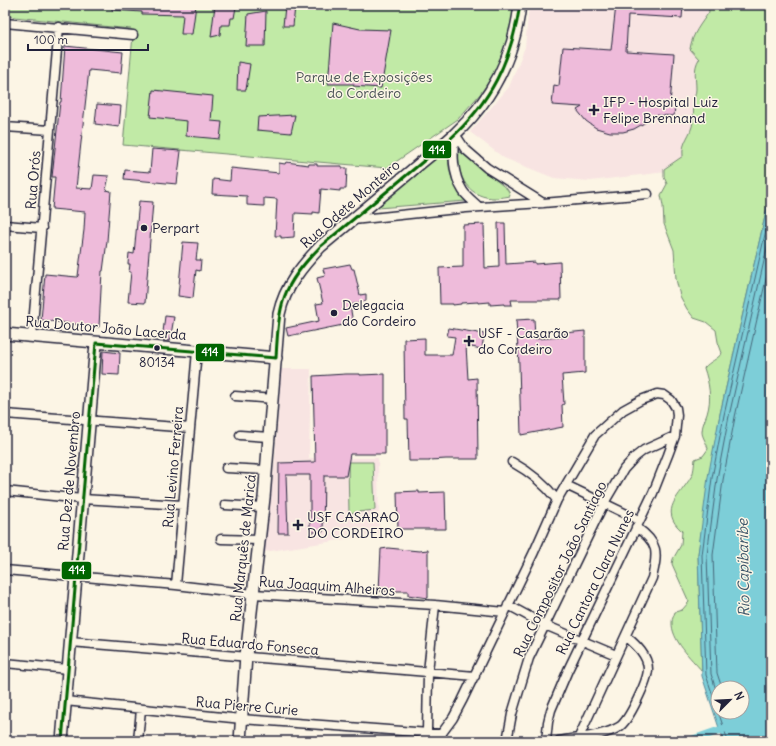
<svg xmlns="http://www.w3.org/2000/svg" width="776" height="746" font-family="Delius,sans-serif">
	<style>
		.built { fill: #f8e4e2 }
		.green { fill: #c1eaa6; stroke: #728670 }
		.water { fill: #7dced8; stroke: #598999; fill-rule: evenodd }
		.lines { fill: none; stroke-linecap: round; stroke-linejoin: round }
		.shore { stroke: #46677a; stroke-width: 1 }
		.canal { stroke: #7dced8; stroke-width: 8 }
		.building { fill: #eebbda; stroke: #22223b }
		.minor-casing { stroke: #22223b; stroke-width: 11 }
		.major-casing { stroke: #22223b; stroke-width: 14 }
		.minor { stroke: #fcf5e5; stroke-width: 8 }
		.major { stroke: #fcf5e5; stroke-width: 11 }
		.bus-1-casing { stroke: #fcf5e5; stroke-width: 6 }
		.bus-1 { stroke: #006400; stroke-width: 3 }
		.poi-dot { fill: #22223b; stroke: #fcf5e5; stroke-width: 1.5 }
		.labels { text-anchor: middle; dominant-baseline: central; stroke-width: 3; stroke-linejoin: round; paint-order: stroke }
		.bus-label { font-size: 13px; fill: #22223b; stroke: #fcf5e5 }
		.park-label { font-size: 14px; fill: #4a5456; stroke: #fcf5e5 }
		.poi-label { font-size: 14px; fill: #22223b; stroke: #fcf5e5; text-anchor: start }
		.street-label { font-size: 14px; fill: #22223b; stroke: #fcf5e5 }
		.water-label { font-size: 15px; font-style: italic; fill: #3d566a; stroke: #fcf5e5 }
		.line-badge { stroke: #fcf5e5; stroke-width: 1.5 }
		.badge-label { font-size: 11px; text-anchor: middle; font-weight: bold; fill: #fff }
	</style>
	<rect width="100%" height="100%" fill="#fcf5e5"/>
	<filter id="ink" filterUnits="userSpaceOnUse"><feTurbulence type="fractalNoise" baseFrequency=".025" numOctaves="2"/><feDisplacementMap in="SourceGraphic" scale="8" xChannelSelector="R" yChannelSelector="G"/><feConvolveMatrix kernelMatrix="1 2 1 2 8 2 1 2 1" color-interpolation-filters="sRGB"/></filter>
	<g filter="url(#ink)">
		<path class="built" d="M529,5H712L692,161L666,172L590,181L554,178L504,158L470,132L509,87L525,47Z
			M281,369H311L309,458H378L379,534L264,552L275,459Z"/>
		<path class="green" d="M5,5H514L511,27L504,53L495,72L481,93L458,119L387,168L123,145L133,35L131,29L5,16Z
			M708,5H771V190L720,414L698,554L702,671C691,658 671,640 672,622C672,619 674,615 675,612L682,610L689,602L672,564L673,559L681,545L682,531C658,510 680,496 691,477C694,473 694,465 695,459L703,456L708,449C707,443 702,437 702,432C702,425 705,420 707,414C712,398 709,383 704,368C710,361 717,360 722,353L718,342L716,330L706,322L694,318L687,309L680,296L676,279L674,250L664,224L663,206L661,195L667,184L664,177V169L683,156C681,141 692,135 693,121C694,114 693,108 694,102C694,98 696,93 696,89C696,78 693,69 699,59L690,49C692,34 701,24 709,12Z
			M450,146C446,171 451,181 467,200L466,201L378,208V206Z
			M459,152H461L507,189L509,192L510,196C506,197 502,197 497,198C469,199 456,177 459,152Z
			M348,462H373L375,510L349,513Z"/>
		<path class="water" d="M771,190V741H725L720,731L702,676L698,554L708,477L720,414ZM718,688H742V712H718Z"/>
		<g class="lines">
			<path class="shore" d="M722,688L717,673L713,555L723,480L735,417L771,257
				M718,696L711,674L707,555L717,479L729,416L771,230
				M728,741L706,675L702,555L712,478L724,415L771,208"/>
			<path class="canal" d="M689,741L729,727"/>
		</g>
		<path class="building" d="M112,5H196L192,34H181L183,15L142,14V12L112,10Z
			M215,5L236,7L234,18H231L230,25H221L220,35L211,37Z
			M616,5H683L682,18L628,15L626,51L674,54L670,105L675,106L674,116L655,115L646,122L634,129L623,132H610L596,128L586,121L577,110L582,107L552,105L554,85L559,86L563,47L611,50Z
			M285,6H295L293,26H283Z
			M266,11L265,46H246L248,14Z
			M333,23L360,29L391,30L381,88L353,86L354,84H328Z
			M65,46L123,52L121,73L89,70L76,188L92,189L94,175L109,176L106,190L111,191L107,241L103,271H102L99,327L41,320L45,274L77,277L78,276L84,230L85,212L52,209L55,177H52L60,102H61Z
			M238,62L250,64L246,90H237Z
			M153,90L213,96L211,121L222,122L220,139L186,136L187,121L150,117Z
			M97,104L121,106L119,127L95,124Z
			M295,115L291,133L257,130L258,117Z
			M152,149L181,151L177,184L124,179L125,170L150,172Z
			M286,162L309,165V164H317V166H342V168H347L346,189H340V191L321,189L319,213L313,212V214L295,213L294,237L281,238V236H275L277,199L264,198V206L247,205V196L212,194L213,179L230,181L231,168L279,173V163L285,164Z
			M139,201L153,202L145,303L128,302L131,272H129L130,264H128L129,253L134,254Z
			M498,223H505L506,264L535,262V264L560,262L561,300H511L512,305H504V304L490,305V302L478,303V302L461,303V304L453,305V304H440L439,268L463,267V225L484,224L485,268L499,267Z
			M183,242L198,243L196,260H201L200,271L196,270L193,298L178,296Z
			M350,264L352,269H354L360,295L366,294V301L350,305L353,323L288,336L286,328L319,321L316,304L323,303L317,278L325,276L323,269Z
			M165,316L174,317L170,341L162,340Z
			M534,319L535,339L565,337V333L585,331V373L562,375L564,404L562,405L563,427L521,435L519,364L516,320Z
			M449,328L484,334L482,349L466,346L468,379L477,378L478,459H446L430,460V461H409L408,419H405L404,339L425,338V355H452L455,337L447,336Z
			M103,351L120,353L119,375L102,374Z
			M346,374H360V375L385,374V454H350L346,476H324L323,532H310V475H286L288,533H278L279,463L315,462L313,376Z
			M419,491V493L445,492L446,529H398L397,492Z
			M388,548L419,551L428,550V598L408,595V591H379L381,549Z"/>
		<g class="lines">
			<g class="minor-casing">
				<path id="minor" d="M5,23L133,35
					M5,127L50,130
					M455,134L465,149L487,168L543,203
					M454,135C453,154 452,174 463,191C467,197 474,202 479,207
					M353,220L466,208L543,203L648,194
					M5,225L42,228
					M32,336L59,27
					M235,396L273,399
					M5,414L190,428
					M240,435L269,437
					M512,462C530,472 545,484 557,500
					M226,468L266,470
					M566,485L639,520
					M5,491L82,499L183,505
					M225,505L263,507
					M221,539L259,540
					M5,570L176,585L253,594L435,605L505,612
					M176,585L197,351
					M508,605L545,625L616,655
					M70,642L475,676
					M5,663L68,669
					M65,701L242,719L442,734
					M427,732L428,672L435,605
					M579,737L652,578C658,552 659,543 636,527
					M138,741L141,709
					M436,741L453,718L462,701L534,552L557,500L595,435L623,410L641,400L657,394L664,395L671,400L676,408L677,415L675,436L668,455L653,493L568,670L551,710L548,722L546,741
					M507,741L512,714L529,658L604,503L624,469L635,457L644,450L675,436
					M559,741C579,737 602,737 619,727C629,721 648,680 648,669C648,655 635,644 626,636"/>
			</g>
			<g class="major-casing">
				<path id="major" d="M5,334L276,358
					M62,741L96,343
					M240,741L246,656L264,498L279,314C285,286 302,266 321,246C351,221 380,197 410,172C425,159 440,148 454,135C493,99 514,57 520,5"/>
			</g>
			<use href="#minor" class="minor"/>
			<use href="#major" class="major"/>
			<g class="bus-1-casing">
				<path id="bus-1" d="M62,741L96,343L276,358C279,303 281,286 321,246L449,140C491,102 511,61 520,5"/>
			</g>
			<use href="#bus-1" class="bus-1"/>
		</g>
	</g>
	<g class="poi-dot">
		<path d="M592 104h4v4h4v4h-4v4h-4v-4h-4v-4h4z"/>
		<circle cx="144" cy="228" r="4"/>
		<circle cx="334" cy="313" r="4"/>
		<path d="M467 335h4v4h4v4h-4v4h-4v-4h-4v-4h4z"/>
		<circle cx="157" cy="348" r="3.5"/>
		<path d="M296 519h4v4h4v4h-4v4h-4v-4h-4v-4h4z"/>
	</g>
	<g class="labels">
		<g class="bus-label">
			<text x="157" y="362">80134</text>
		</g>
		<g class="park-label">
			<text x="364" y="77">Parque de Exposições<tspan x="364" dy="16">do Cordeiro</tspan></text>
		</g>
		<g class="poi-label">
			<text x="603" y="102">IFP - Hospital Luiz<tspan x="603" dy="16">Felipe Brennand</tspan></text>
			<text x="152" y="228">Perpart</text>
			<text x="342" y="305">Delegacia<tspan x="342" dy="16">do Cordeiro</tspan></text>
			<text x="478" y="333">USF - Casarão<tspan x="478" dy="16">do Cordeiro</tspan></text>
			<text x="307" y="517">USF CASARAO<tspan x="307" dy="16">DO CORDEIRO</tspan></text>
		</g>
		<g class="street-label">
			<text transform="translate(33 180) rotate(-85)">Rua Orós</text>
			<text transform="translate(350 204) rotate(-41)">Rua Odete Monteiro</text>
			<text transform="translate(106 328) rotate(5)">Rua Doutor João Lacerda</text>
			<text transform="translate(173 467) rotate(-85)">Rua Levino Ferreira</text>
			<text transform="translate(69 481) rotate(-85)">Rua Dez de Novembro</text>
			<text transform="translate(243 548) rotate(-84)">Rua Marquês de Maricá</text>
			<text transform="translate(560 569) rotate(-64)">Rua Compositor João Santiago</text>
			<text transform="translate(595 582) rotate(-64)">Rua Cantora Clara Nunes</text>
			<text transform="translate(327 586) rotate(4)">Rua Joaquim Alheiros</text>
			<text transform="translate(250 644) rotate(5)">Rua Eduardo Fonseca</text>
			<text transform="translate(247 706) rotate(5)">Rua Pierre Curie</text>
		</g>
		<g class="water-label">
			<text transform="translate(743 568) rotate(-91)">Rio Capibaribe</text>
		</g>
	</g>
	<g class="line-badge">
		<rect x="422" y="140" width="30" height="19" rx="4" fill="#006400"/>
		<rect x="195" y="343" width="30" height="19" rx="4" fill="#006400"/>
		<rect x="61" y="561" width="31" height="19" rx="4" fill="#006400"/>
	</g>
	<g class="badge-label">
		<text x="437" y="154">414</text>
		<text x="210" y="356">414</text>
		<text x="77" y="574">414</text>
	</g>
	<rect width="776" height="746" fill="none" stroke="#fcf5e5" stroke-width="20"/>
	<rect x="10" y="10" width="756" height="726" fill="none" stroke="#22223b" stroke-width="1.5" filter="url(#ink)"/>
	<g transform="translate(730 700) rotate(66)"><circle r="19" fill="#fcf5e5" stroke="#a5a1a1"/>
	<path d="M0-3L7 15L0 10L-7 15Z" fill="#22223b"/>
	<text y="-6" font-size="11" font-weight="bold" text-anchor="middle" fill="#22223b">N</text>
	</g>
	<path d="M28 44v6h120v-6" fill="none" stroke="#22223b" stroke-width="2"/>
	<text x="34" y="44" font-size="12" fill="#22223b" stroke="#fcf5e5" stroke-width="3" paint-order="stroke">100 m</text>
</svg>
